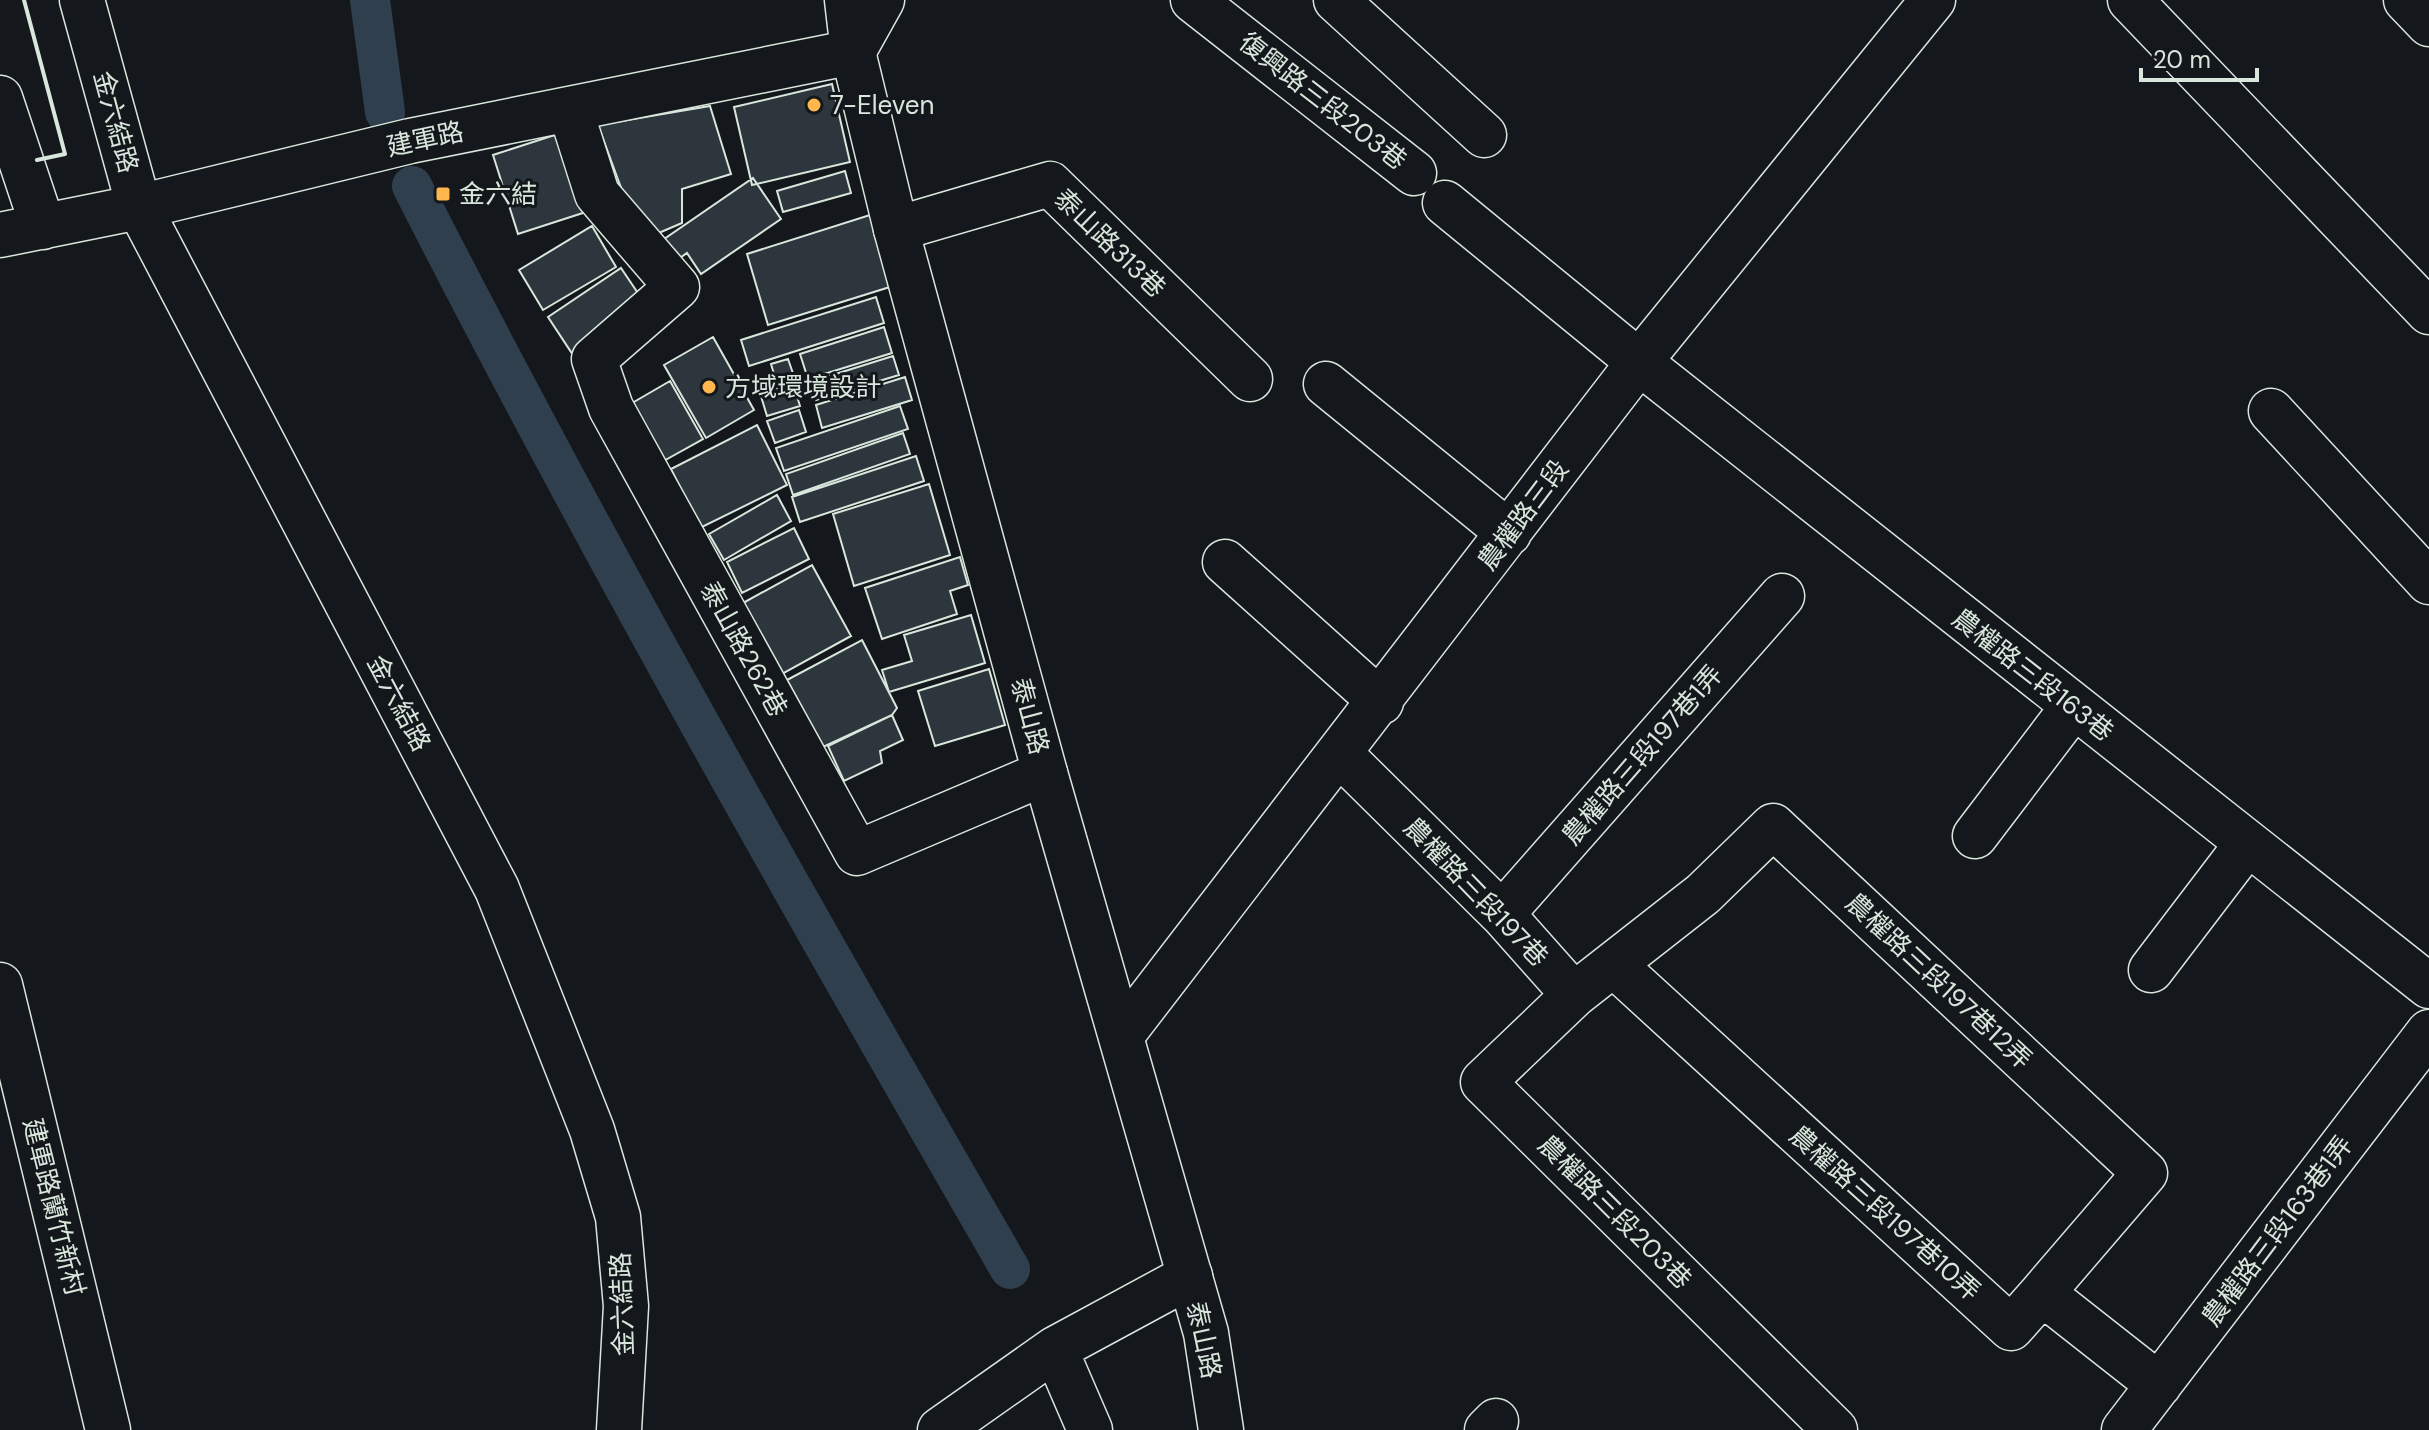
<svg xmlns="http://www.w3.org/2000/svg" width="2429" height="1430" font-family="'DM Sans','Noto Sans TC',sans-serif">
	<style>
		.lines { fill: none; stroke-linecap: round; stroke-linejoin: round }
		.canal { stroke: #2f3f4d; stroke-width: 40 }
		.building { fill: #2c363c; stroke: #d8e6dc; stroke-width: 2 }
		.minor-casing { stroke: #d8e6dc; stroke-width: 47 }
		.major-casing { stroke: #d8e6dc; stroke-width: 47 }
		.minor { stroke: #14181c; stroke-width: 44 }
		.major { stroke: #14181c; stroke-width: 44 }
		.wall { stroke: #d8e6dc; stroke-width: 4 }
		.poi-dot { fill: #ffb74d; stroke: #14181c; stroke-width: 3 }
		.labels { text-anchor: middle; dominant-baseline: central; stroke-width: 6; stroke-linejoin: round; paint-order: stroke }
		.street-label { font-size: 26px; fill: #d8e6dc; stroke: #14181c }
		.poi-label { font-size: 26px; fill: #d8e6dc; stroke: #14181c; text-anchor: start }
	</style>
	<rect width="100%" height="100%" fill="#14181c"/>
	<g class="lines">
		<path class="canal" d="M370,0L385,112
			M412,186C599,553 804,912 1010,1269"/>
	</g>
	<path class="building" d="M832,84L850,162L752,185L734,107Z
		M710,106L731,174L682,189V223L654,235L627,204L598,125Z
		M567,131L592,210L518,234L493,155Z
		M845,171L851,193L783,212L777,191Z
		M753,178L781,219L701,274L687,253L668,266L654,246Z
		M870,215L893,286L768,325L747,254Z
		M592,226L616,267L543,310L519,270Z
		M621,268L648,308L575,358L548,317Z
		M876,297L884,323L749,366L741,340Z
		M884,327L892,353L808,379L800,354Z
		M713,337L754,410L706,438L664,365Z
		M893,356L899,375L816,400L810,382Z
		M788,359L795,379L765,389L761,378L774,374L771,364Z
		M905,377L912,400L822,428L816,405Z
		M670,381L703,439L660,463L627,406Z
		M793,383L800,406L767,416L760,393Z
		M900,406L908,429L784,471L776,448Z
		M799,410L806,432L775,443L767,421Z
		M757,425L787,485L700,528L671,469Z
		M903,433L910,454L793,495L786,474Z
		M916,456L924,481L800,522L792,497Z
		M929,484L950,555L854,586L833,514Z
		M777,495L791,521L724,560L709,534Z
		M794,528L809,559L742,593L727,562Z
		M960,557L968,585L950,591L957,614L882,639L865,588Z
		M812,565L851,636L782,674L743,603Z
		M971,615L985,663L889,692L882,670L912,661L904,635Z
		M862,640L897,708L892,715L823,747L787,680Z
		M989,669L1005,725L935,746L918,691Z
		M892,715L903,740L880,751L882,763L844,781L828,746Z"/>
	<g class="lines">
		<g class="minor-casing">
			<path id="minor" d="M82,0L139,207L497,889L592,1130L618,1217L626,1306L619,1430
				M1193,0L1414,173
				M1336,0L1484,135
				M2130,0L2429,312
				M2406,0L2429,24
				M0,98L43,227
				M570,109L597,194L677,287L594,359L611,408L857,853L1045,773
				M1445,203L1639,362L2429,986
				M896,229L1050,184L1250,379
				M0,235L139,207L410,141L853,52L882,0
				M1326,384L1509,533
				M2271,411L2429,582
				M1225,562L1381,702
				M1341,755L1502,914L1574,995L1703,894L1773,826L2145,1173L2042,1293
				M1975,836L2073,707
				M1502,914L1782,596
				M1614,965L2011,1328L2042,1293L2159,1385
				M2151,970L2247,844
				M0,985L108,1430
				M1574,995L1483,1082L1835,1430
				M1121,1036L1639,362L1933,0
				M1055,1349L1190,1276
				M940,1430L1055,1349L1090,1430
				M1487,1430L1496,1421
				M2124,1430L2429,1032"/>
		</g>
		<g class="major-casing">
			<path id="major" d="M847,0L853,52L896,229L1045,773L1206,1333L1221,1430"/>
		</g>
		<use href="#minor" class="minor"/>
		<use href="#major" class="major"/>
		<path class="wall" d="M24,0L65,154L37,160"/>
	</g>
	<g class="poi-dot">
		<circle cx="814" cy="105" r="8"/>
		<rect x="435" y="186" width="16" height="16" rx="4"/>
		<circle cx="709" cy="387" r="8"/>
	</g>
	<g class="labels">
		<g class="street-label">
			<text transform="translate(1323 101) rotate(38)">復興路三段203巷</text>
			<text transform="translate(116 122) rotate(75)">金六結路</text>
			<text transform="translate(425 139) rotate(-12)">建軍路</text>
			<text transform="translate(1110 243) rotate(44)">泰山路313巷</text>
			<text transform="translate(1523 515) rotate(-53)">農權路三段</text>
			<text transform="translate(744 649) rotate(61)">泰山路262巷</text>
			<text transform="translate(2033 675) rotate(38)">農權路三段163巷</text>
			<text transform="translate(399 703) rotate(62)">金六結路</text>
			<text transform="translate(1030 716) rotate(75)">泰山路</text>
			<text transform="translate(1642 755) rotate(-49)">農權路三段197巷1弄</text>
			<text transform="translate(1476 892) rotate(46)">農權路三段197巷</text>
			<text transform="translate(1939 981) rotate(43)">農權路三段197巷12弄</text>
			<text transform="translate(54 1207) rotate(76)">建軍路蘭竹新村</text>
			<text transform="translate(1615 1212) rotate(45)">農權路三段203巷</text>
			<text transform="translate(1885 1213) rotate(42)">農權路三段197巷10弄</text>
			<text transform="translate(2277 1231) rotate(-53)">農權路三段163巷1弄</text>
			<text transform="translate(622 1304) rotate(-92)">金六結路</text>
			<text transform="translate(1204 1340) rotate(78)">泰山路</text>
		</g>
		<g class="poi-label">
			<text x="830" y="105">7-Eleven</text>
			<text x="459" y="194">金六結</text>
			<text x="725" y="387">方域環境設計</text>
		</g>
	</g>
	<path d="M2141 68v12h116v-12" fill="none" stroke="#d8e6dc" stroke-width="4"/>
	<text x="2153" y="68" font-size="24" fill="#d8e6dc" stroke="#14181c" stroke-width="6" paint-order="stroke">20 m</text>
</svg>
